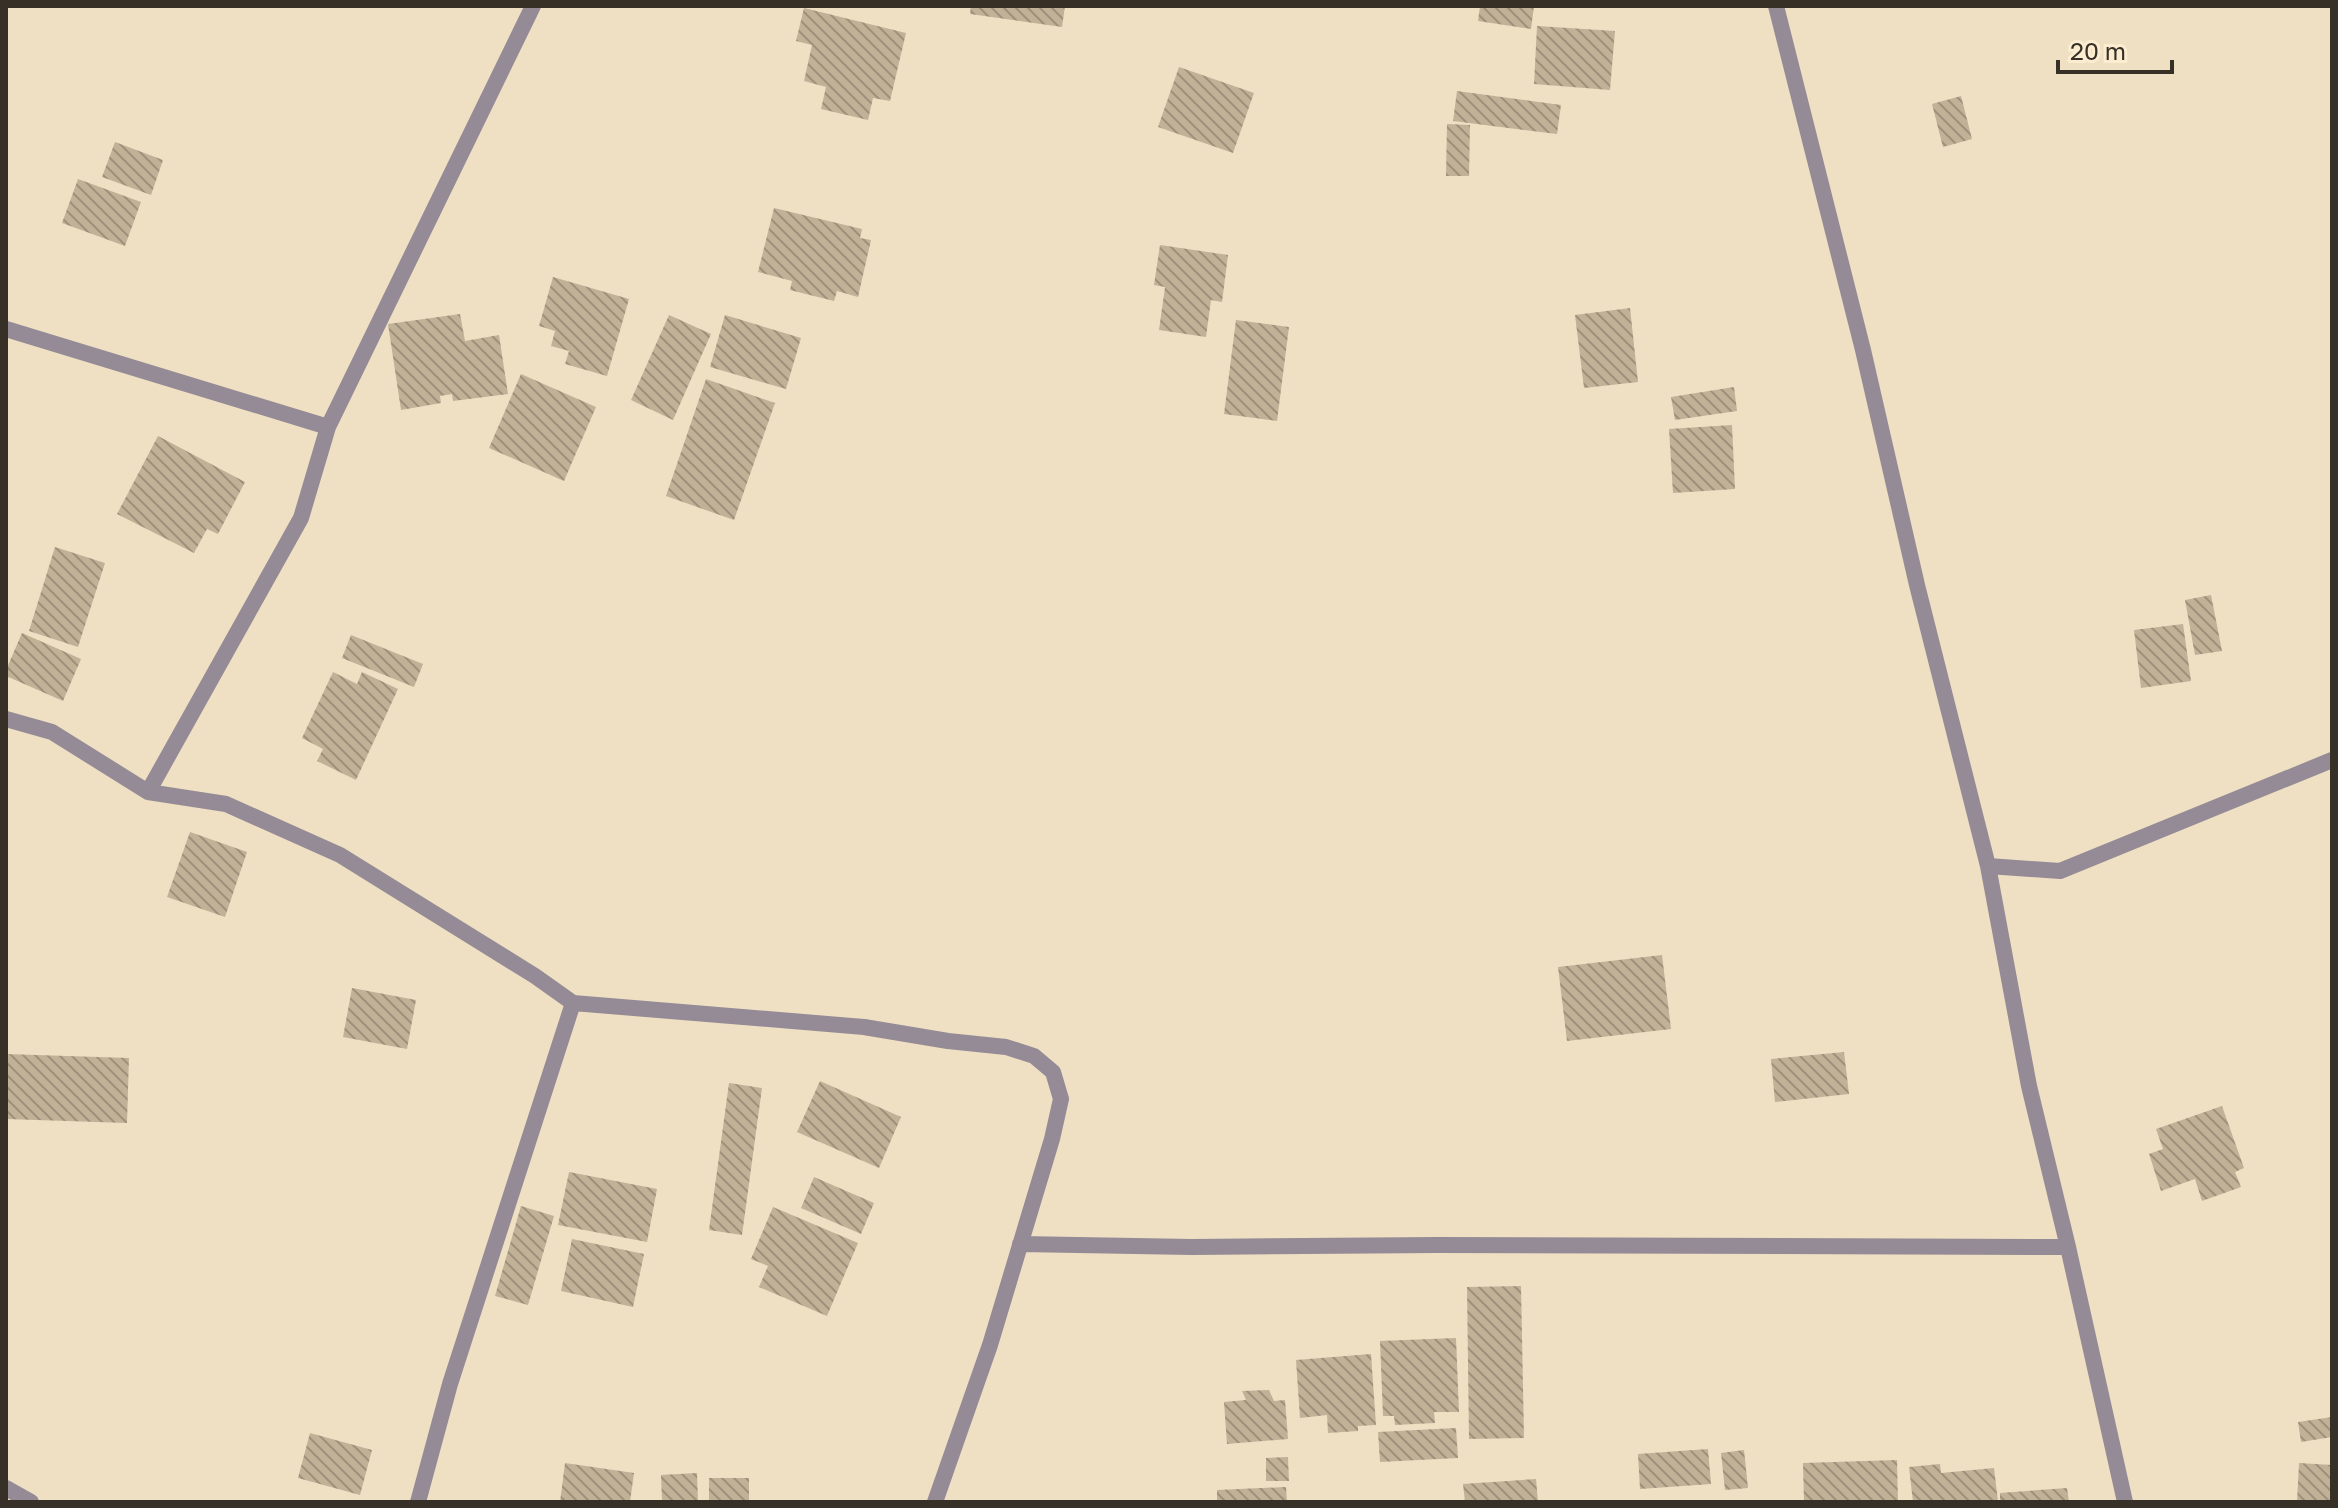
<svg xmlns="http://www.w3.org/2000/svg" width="2338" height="1508" font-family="'Golos Text',sans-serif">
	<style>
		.building { fill: url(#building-back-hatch) }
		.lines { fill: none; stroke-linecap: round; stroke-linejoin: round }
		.minor { stroke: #948b96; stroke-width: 16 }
	</style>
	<defs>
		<pattern id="building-back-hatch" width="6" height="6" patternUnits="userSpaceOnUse" patternTransform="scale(2)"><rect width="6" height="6" fill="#c1b297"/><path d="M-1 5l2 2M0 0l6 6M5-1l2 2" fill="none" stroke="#9e917b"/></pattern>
	</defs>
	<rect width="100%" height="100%" fill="#efdfc3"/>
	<path class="building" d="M971,6H1065L1062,27L970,14Z
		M1480,6H1534L1531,29L1478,21Z
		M804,8L906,33L890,101L873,98L868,120L821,109L826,87L804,81L812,45L796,41Z
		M1537,26L1615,31L1610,90L1534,84Z
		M1179,67L1254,93L1233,153L1158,127Z
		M1457,91L1561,105L1557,134L1453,121Z
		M1961,96L1972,139L1943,147L1932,104Z
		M1447,124L1470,125L1469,176H1446Z
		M115,142L163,160L151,195L102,177Z
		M78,179L141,202L125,246L62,223Z
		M774,208L862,229L860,238L871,240L858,297L837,291L834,301L790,290L792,281L758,272Z
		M1160,245L1228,255L1222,302L1211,300L1206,337L1159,330L1165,287L1154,285Z
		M553,277L629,299L607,376L565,364L569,351L551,346L555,331L539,326Z
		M1630,308L1638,382L1584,388L1575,315Z
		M460,314L465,341L499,335L508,394L453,401L452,394L440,396L441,403L401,410L388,324Z
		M669,315L711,334L673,420L631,400Z
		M725,315L801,338L786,389L710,367Z
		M1236,320L1289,327L1277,421L1224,414Z
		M521,374L596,407L564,481L489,448Z
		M706,379L775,403L734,520L666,496Z
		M1734,387L1737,411L1675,420L1671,397Z
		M1732,425L1735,489L1673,493L1669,429Z
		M158,436L245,482L218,534L207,529L194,553L117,514Z
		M55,547L105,563L78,647L29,631Z
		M2211,595L2222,651L2195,655L2185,600Z
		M2183,624L2191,681L2141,688L2134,630Z
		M22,633L81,659L63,701L6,676V670Z
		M351,635L423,664L414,687L342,658Z
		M333,672L357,684L362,672L398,689L356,780L317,761L323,749L302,738Z
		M190,832L247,852L225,917L167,897Z
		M1662,955L1671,1029L1567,1041L1558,967Z
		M352,988L416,1000L407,1049L343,1037Z
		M1844,1052L1849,1094L1775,1102L1771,1059Z
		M6,1054L129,1058L127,1123L6,1119Z
		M820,1081L901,1117L879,1168L797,1132Z
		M729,1083L762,1088L742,1235L709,1230Z
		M2222,1106L2244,1168L2235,1172L2241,1187L2202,1201L2195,1179L2161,1191L2149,1154L2163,1149L2156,1129Z
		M569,1172L657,1189L647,1242L558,1225Z
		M814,1177L874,1203L861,1234L801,1208Z
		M521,1206L554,1216L528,1305L495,1296Z
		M773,1207L858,1243L827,1316L759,1287L768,1266L751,1259Z
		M572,1239L644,1254L633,1307L561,1291Z
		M1521,1286L1524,1438L1469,1439L1467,1287Z
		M1456,1338L1459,1412H1434L1435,1423L1395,1425L1394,1416H1383L1380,1341Z
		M1371,1354L1376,1425L1358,1426V1431L1328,1433L1327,1415L1300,1418L1296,1360Z
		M1269,1390L1274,1401L1285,1400L1288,1439L1227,1444L1224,1402L1246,1400L1242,1391Z
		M2332,1417V1437L2301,1442L2298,1422Z
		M1456,1428L1458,1458L1380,1462L1378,1432Z
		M310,1433L372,1450L360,1495L298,1478Z
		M1708,1449L1711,1484L1640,1489L1638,1454Z
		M1744,1450L1748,1488L1725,1490L1721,1453Z
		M1288,1457L1289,1481H1266V1458Z
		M1897,1460L1898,1502H1804L1803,1463Z
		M565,1463L634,1473L630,1502H560Z
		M2299,1463L2332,1465V1502H2297Z
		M1940,1464L1941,1473L1994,1468L1998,1502H1913L1909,1467Z
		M697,1473L698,1502H662L661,1475Z
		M709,1478H749V1502H709Z
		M1536,1479L1538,1502H1465L1463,1484Z
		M1286,1487L1287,1502H1217V1490Z
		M2067,1488L2069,1502H2000V1493Z"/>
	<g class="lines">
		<path class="minor" d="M1776,6L1863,350L1917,585L1988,866L2029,1086L2068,1247L2125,1502
			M6,329L328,427
			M6,719L52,732L148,792
			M1988,866L2060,871L2332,760
			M573,1003L864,1027L948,1041L1006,1047L1034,1056L1053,1072L1061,1099L1052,1139L990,1345L935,1502
			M1020,1244L1192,1247L1438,1245L2068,1247
			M6,1488L31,1502
			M418,1502L450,1384L573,1003L535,976L340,855L226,804L148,792L301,518L328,427L533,6"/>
	</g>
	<rect width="2338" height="1508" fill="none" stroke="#363026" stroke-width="16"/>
	<path d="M2058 60v12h114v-12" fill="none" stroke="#363026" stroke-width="4"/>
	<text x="2070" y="60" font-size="24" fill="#363026" stroke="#fcecd0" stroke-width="6" paint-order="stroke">20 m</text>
</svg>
